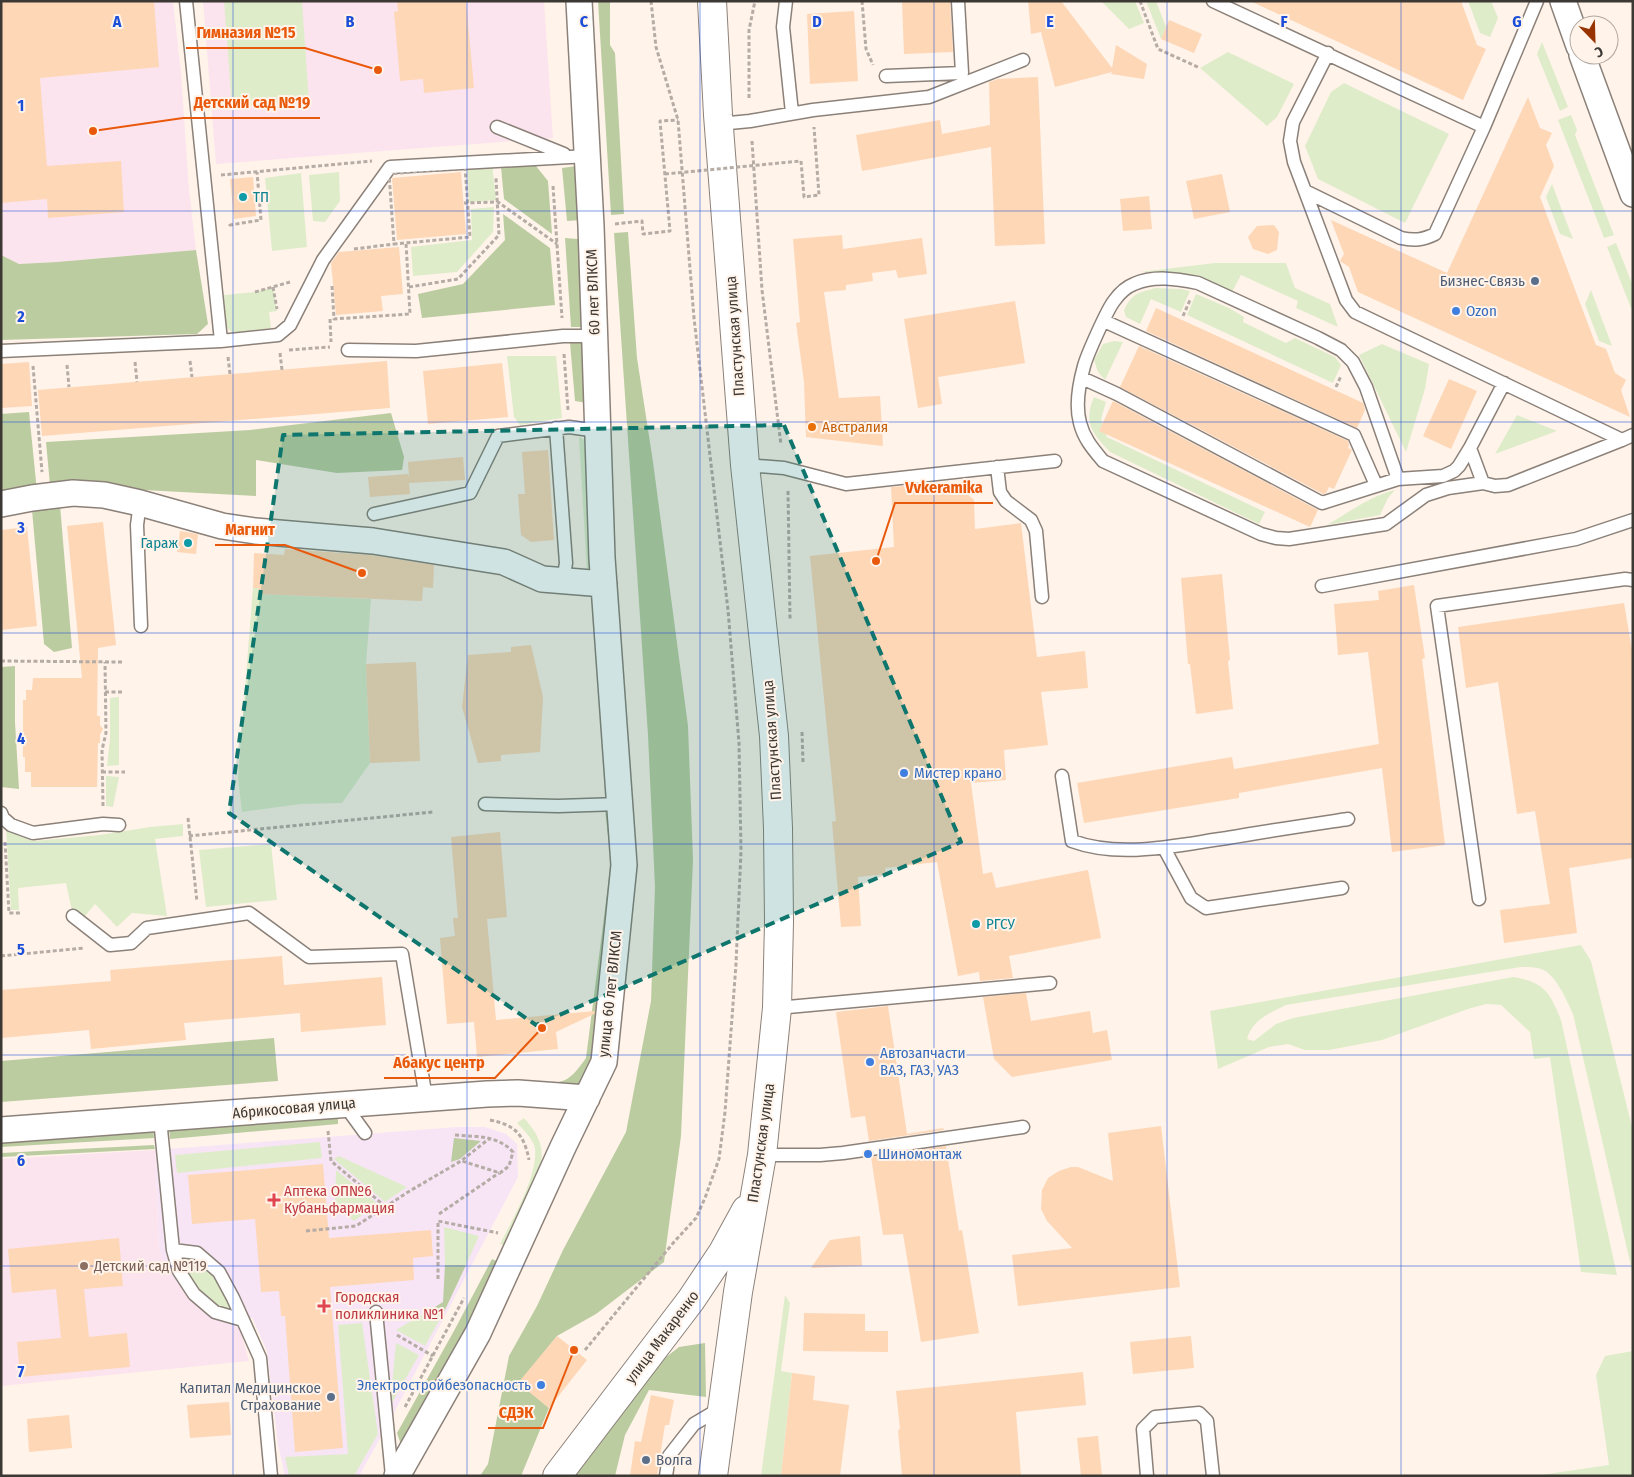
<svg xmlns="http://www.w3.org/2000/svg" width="1634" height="1477" font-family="'Fira Sans Condensed',sans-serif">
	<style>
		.education { fill: #fce4ef }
		.medical { fill: #f7e5f6 }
		.green { fill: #dfecca }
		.forest { fill: #bccca1 }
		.building { fill: #fed7b7 }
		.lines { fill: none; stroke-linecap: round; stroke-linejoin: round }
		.lane-casing { stroke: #8b8179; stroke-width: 15 }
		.street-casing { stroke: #8b8179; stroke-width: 28 }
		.secondary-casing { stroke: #8b8179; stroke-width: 30 }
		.path { stroke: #b5aca5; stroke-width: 3; stroke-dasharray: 4 2.5; stroke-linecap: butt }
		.lane { stroke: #fff; stroke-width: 12 }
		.street { stroke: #fff; stroke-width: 25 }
		.secondary { stroke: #fff; stroke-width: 28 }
		.path-bridge { stroke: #b5aca5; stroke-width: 3; stroke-dasharray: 4 2.5; stroke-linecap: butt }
		.marked { fill: #0f766e; fill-opacity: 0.2; stroke: #0f766e; stroke-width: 4; stroke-dasharray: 10 6; stroke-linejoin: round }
		.grid { fill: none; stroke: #1d4ed8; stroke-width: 1; stroke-opacity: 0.55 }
		.culture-dot { fill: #0f9aa8; stroke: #fff3ea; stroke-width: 2 }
		.service-dot { fill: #5c6f8a; stroke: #fff3ea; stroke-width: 2 }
		.shop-dot { fill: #3f7fe0; stroke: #fff3ea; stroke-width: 2 }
		.food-dot { fill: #e8710a; stroke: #fff3ea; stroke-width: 2 }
		.health-dot { fill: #e0444e; stroke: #fff3ea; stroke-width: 2 }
		.education-dot { fill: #8d6e63; stroke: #fff3ea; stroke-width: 2 }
		.labels { text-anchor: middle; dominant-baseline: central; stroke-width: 4; stroke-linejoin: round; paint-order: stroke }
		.culture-label { font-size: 15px; fill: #0d838f; stroke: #fff3ea; text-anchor: start }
		.service-label { font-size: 15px; fill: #4e5e75; stroke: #fff3ea; text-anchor: end }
		.street-label { font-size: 15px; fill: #3c3834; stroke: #fff3ea }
		.shop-label { font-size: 15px; fill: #366cbe; stroke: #fff3ea; text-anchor: start }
		.food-label { font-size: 15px; fill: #c56008; stroke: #fff3ea; text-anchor: start }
		.health-label { font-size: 15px; fill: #be3a42; stroke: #fff3ea; text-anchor: start }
		.education-label { font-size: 15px; fill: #785e54; stroke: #fff3ea; text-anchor: start }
		.grid-label { font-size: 16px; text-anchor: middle; font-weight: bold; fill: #1d4ed8; stroke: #fff3ea; stroke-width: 4; stroke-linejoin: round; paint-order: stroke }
		.leader { fill: none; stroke: #e8590c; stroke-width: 2 }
		.callout-dot { fill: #e8590c; stroke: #fff3ea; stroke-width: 2 }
		.callout-label { font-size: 16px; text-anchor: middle; font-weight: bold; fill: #e8590c; stroke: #fff3ea; stroke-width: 4; stroke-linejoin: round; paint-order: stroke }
	</style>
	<rect width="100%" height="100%" fill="#fff3ea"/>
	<path class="education" d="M1,1H173L181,73L189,190L196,250L57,262L19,264L1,255Z
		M203,1H544L553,138L216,164Z
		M155,1150L159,1251L208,1317L240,1328L249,1361L1,1386V1159Z"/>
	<path class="medical" d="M457,1127H485L506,1134L517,1144L518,1177L387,1426L359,1476H285L278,1444L267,1351L252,1317L240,1328L208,1318L175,1281L159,1251L155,1150Z"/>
	<path class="green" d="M224,1H302L309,101L232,107Z
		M1101,1H1135L1144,23L1129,29Z
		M1146,1H1156L1166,27L1161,39Z
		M1468,1H1491L1498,18L1490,37L1480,33Z
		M1542,42L1568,107L1560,111L1537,54Z
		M1228,52L1294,84L1277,117L1267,126L1200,68Z
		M1344,83L1449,134L1405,223L1318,179L1305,146L1331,92Z
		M1571,115L1577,130L1575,135L1614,235L1604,238L1558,120Z
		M492,164L496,200L469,202L467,167Z
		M339,172L340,201L325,222L313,221L309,175Z
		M301,173L307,247L272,251L265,178Z
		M1552,184L1573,239L1560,234L1546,197Z
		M494,207L493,232L457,272L413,276L411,247L472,240L471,209Z
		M1616,243L1633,286V309L1631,308L1607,247Z
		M1215,263H1286L1295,288L1330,304L1338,327L1296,308L1298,301L1241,275L1232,292L1201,276L1177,273L1140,272Z
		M273,287L277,311L269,312L271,328L233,333L226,327L224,295L255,292Z
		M1156,288L1181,289L1190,291L1181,312L1151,299L1140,324L1126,317L1124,310C1133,292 1138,293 1156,288Z
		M1591,290L1612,346L1599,341L1585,304Z
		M1196,294L1229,308L1244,317L1243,322L1286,343L1295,338L1335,357L1341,365L1333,383L1187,315Z
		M1114,341L1123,342L1105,380L1098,372L1094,360L1103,344Z
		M1382,344L1429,364L1425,389L1406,452L1359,355Z
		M507,356H556L562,418L520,425L514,417Z
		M1094,397L1106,402L1101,419L1107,437L1265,512L1259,524L1110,452C1092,433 1083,423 1094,397Z
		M1517,415L1557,431L1495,454Z
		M579,437L590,443L596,572H587Z
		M1395,490L1388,498L1380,515L1327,525C1348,513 1370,496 1395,490Z
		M253,587L259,588V594L371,599L366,664L370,763L342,803L301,804L242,812L238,778Z
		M119,697V765L107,766L110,739V698Z
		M106,776L119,777L113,807L106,806Z
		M183,824V836L155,839L167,916L132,913L117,927L95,904L80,922L73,916L66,883L18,888L19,910H11L6,828L19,836L33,841L100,835L150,827Z
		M271,844L277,900L206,907L199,850Z
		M1581,945L1591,961L1633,1131V1275L1573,1014C1567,1001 1555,973 1541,969C1536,967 1527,967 1521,967L1286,1005C1270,1013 1252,1020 1247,1039L1254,1041L1276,1024L1293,1018L1513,977C1544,982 1550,992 1561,1020L1617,1275L1581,1272L1550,1057L1534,1059L1530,1032L1501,1005L1486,1004L1468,1009L1382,1040L1329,1050H1305L1288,1044L1269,1047L1218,1069L1210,1011Z
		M524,1118C531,1126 539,1136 541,1147C546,1176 522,1220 511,1247L500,1244C512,1220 538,1176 535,1148C533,1139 523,1129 517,1123Z
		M320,1142L322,1158L177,1173L175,1155Z
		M339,1156L407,1187L385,1202L334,1159Z
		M336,1170L378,1204L354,1221L335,1206Z
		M444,1227L479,1236L466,1265H445Z
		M180,1258L194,1259L215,1276L234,1310L217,1308L195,1287L183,1270Z
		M785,1295L790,1303L781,1371L792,1373L781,1476H761Z
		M435,1307L444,1312L425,1346L396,1330Z
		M362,1323L378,1434L354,1476H289L285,1457L348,1454L338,1325Z
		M396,1343L419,1355L390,1406Z
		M1633,1351V1476H1534L1609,1465L1596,1375L1605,1356Z"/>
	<path class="forest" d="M598,1H610V45L615,53L624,214L611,215Z
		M536,166L548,181L552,234L504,199L501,167Z
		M577,166L582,220L567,221L562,168Z
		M503,214L550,248L555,305L422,318L418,294L463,284L505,240Z
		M628,232L637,358L653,462L688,726L693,860L681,1136L664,1262L596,1314L557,1336L519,1383L549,1408L521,1476H480L488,1464L509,1356L537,1306L563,1250L626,1132L651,1001L655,887L648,735L614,233Z
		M565,238L578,239L583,327H571Z
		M196,250L208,324L197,334L1,340V255L19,264L57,262Z
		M582,342L587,403L575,401L570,343Z
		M29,412L37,491L1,497V414Z
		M391,413L404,457L402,470L337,473L256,460V496L50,485L46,442L250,430Z
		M60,505L72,648L54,652L44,644L32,510Z
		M15,666V722L19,789L1,787V667Z
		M605,810L614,811L618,866L594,1069L575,1092L533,1084C564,1082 567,1085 586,1058L611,862Z
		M274,1038L278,1081L1,1102V1061Z
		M338,1114V1124L170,1139L169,1125Z
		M153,1125L154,1138L1,1147V1135Z
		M454,1138L481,1141L460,1159L451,1162Z
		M154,1145L155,1149L1,1157V1153Z
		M492,1259L501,1263L402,1448L397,1433L455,1329Z
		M445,1265H466L444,1312L435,1307L443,1302Z
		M705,1343L706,1397L649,1390L625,1435L615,1476H571L651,1369L679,1347Z"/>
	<path class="building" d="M1,1H154L159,67L40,78L47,166L121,161L124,212L48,218L47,199L1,203Z
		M397,1H466L474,88L424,93L423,79L400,81L394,12L398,11Z
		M902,1H950L953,52L904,54Z
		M1028,1H1061L1112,68L1116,45L1147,64L1144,79L1111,74L1112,72L1055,87L1041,32L1031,34Z
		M1250,1H1461L1477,45L1486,49L1463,100Z
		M854,11L858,81L810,84L807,14Z
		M1169,20L1202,34L1194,53L1161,39Z
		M1038,77L1045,244L995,246L991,147L862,171L856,135L940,120L942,134L990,125L989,82L998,79Z
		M1528,97L1540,128L1552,133L1546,145L1554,166L1540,197L1596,345L1606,349L1615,373L1626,380L1621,390L1630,417L1358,292L1349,267L1340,261L1344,254L1331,220L1447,273Z
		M461,172L466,234L397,240L392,178Z
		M1222,174L1230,212L1194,219L1186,181Z
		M253,177L256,216L234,219L230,179Z
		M1149,196L1152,229L1123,231L1120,199Z
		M1274,225L1279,232L1277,250L1268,254L1253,249L1248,237L1257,226Z
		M842,235L843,249L922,238L927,274L898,278L896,270L872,273L873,281L846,285V290L824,292L839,398L880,396L883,446L806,437L804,382L796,323L800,322L793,239Z
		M399,247L403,294L381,296L383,311L336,315L331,263L339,252Z
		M1015,301L1025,363L938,377L942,404L918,408L904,319Z
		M1156,308L1363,403L1365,410L1357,428L1146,331Z
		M1139,346L1348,441L1349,445L1348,448L1352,450L1334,489L1329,487L1326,493L1323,494L1120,387Z
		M387,361L390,408L42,436L38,390Z
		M29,362L32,406L1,408V364Z
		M502,363L508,417L428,424L423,371Z
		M1449,379L1477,391L1451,449L1423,436Z
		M1113,401L1318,510L1310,527L1099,431Z
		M548,450L554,540L531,542L521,535L518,494H525L522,452Z
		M463,457L465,480L409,483L410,494L370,497L368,477L408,474L409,478L408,462Z
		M955,483L974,500L975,529L1021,523L1037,657L1085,651L1088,688L1041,692L1048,745L1004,750L1006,780L971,783L983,874L992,872L996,888L1088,870L1101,938L1009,956L1013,978L980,981L979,972L958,976L937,862L885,868L886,874L858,877L861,926L841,927L832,822L836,821L810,556L894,547L891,487Z
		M103,522L116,645L98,648L97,716H100V725L103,729L100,735V743H98L97,787H31V772H25V757H23V700H26V690H32L33,678H82L67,526Z
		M27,527L37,626L1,630V530Z
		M180,531L198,534L196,554L177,552Z
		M285,549L371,555L434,565L433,588L423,587L422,601L259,594V588H253L254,553L284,555Z
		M1222,574L1230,660L1228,661L1233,709L1196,714L1190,664H1188L1181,578Z
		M1414,585L1425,658L1422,659L1445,845L1392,852L1382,768L1239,793V798L1084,823L1077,783L1232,757L1234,769L1379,744L1368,652L1338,655L1334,604L1379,600L1378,591Z
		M1624,603L1633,656V858L1569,868L1577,933L1504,943L1500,910L1550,904L1535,811L1517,814L1498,682L1466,688L1458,627Z
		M531,645L543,697L540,752L501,755V761L478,763L462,707L468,655L511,652V647Z
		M416,662L420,761L370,763L366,664Z
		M500,832L507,917L487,919L496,1020L595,1011L594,1014L556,1032L558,1049L477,1057L474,1022L447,1024L440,938L455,936L453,918H458L451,837Z
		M282,956L284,985L382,977L386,1025L301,1032L300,1013L184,1023L186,1040L91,1049L89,1030L1,1038V990L111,981L110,970Z
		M1026,993L1031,1021L1090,1011L1093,1033L1107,1030L1112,1060L1012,1077L994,1059L983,997Z
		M888,1006L907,1134L943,1128L944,1130L869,1141L865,1116L851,1118L836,1012Z
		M1161,1126L1180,1287L1018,1306L1012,1255L1072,1248L1047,1221L1041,1209L1042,1190L1048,1178L1059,1171L1071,1167H1078L1113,1181L1108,1133Z
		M946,1146L959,1231L962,1230L979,1333L921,1342L903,1234L883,1235L871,1157Z
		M323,1164L329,1238L431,1230L433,1256L413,1258L414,1280L330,1287L343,1448L295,1452L285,1316H281L279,1291L261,1292L255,1219L192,1224L188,1175Z
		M860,1236L862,1266L811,1268L830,1240Z
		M119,1238L123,1286L84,1289L89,1337L127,1333L130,1367L20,1377L17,1342L61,1338L56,1289L12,1293L8,1249Z
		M804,1313L865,1314V1331H888V1352L803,1351Z
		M557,1336L587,1360L549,1408L518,1383Z
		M1191,1336L1194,1368L1133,1374L1130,1342Z
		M1083,1372L1086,1405L1016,1412L1021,1476H902L898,1430L900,1429L896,1391Z
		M792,1373L815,1376L813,1400L849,1405L840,1476H781Z
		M651,1395L674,1400L669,1425H665L657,1476H630L635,1441L641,1442Z
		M229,1402L231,1435L190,1438L187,1405Z
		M69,1415L72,1448L29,1452L27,1419Z
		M1098,1436L1102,1476H1081L1077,1438Z"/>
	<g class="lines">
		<g class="lane-casing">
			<path id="lane" d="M186,1L221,341
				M786,1L783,27L792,113
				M1213,1L1484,127
				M1328,53L1293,122L1290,141L1294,162L1346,300L1355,312L1622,440L1633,435
				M886,76L962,73L958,1
				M719,124L750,121L813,110L929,97L1023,60
				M497,127L564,154
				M1305,191L1401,238C1414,241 1423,240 1435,234L1484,127L1537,1
				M1104,321L1354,435L1376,485
				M348,350L416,351L563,336H595
				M1,351L221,341L278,335L290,325L323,260L390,167L588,156
				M1082,378L1117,394L1322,503L1398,479L1443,476L1454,471L1459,466L1470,448
				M1504,383L1470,448L1483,483L1495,486L1508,485L1622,440
				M556,428L566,563L563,581
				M745,465L784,468L846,484L1055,461
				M997,467L1000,492L1006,501L1031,520L1036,531L1042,597
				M1398,479L1366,387L1353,362L1341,350L1318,338L1198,283C1177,279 1154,275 1134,284C1126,287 1119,294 1114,301C1107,310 1087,355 1084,366C1079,384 1075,405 1080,423C1084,439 1093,449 1103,461L1261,534L1276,538L1289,539L1386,524L1426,495L1448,488L1483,483
				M140,503L137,525L141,626
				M374,514L470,493L498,436L569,427L598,431
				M1322,586L1576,539L1633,520
				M1062,776L1072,841C1121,859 1177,845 1227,838C1267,831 1308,825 1348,819
				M485,804L558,806L620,804
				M1,813L3,818L11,825L33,833L103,824L119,825
				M1164,848L1191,898L1206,908L1342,888
				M1479,899L1437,606L1625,579L1633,580
				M73,916L110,945L131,943L147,928L249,913L309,957L402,954L426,1098
				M777,1008L1050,983
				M344,1104L365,1133
				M160,1119L173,1250L197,1253L219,1272L233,1298L260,1358L271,1476
				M762,1155H820L843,1153L1023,1127
				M173,1250L179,1271L194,1294L215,1312L243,1320
				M376,1312L392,1476
				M666,1476L669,1456L694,1424L721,1408
				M1147,1476L1143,1429L1155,1417L1199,1413L1207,1421L1213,1476"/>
		</g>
		<g class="street-casing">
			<path id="street" d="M1563,1L1579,46
				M1582,55L1633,194
				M1,504L32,498L73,493L104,495L140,503L222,526L255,531L373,541L504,562L542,579L604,584
				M1,1130L487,1094L518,1093L587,1098
				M397,1476L478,1333L563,1147L604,1062L624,865L602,558L591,226L579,1"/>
		</g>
		<g class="secondary-casing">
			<path id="secondary" d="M712,1L718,115L745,465L774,736L778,828L779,922L777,1008L762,1155L738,1292L713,1476
				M557,1476L691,1300L723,1252L746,1210"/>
		</g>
		<path class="path" d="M862,1L866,49L873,65
			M1140,1L1158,49L1200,68
			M749,98V30L755,1
			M752,141L762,290L781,445
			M801,161L804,197L819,195L814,127
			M465,167L470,237L394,244L389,174Z
			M221,175L372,161
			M553,186L562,318
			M464,203L498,202L557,244
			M230,224V225L261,220L257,172
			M615,224L642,221L643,234L670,231L660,121L678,120
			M354,249L394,244
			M332,286L334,319L410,314L406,243
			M273,287L277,309
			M409,287L458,279L499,235L496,178
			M255,292L290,282
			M1183,316L1190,300
			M330,319L331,342
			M289,350L330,347
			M280,353L282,370
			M564,354L568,410
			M228,357L230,374
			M190,361L192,377
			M135,362L137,382
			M67,365L69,387
			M33,366L42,472
			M1336,387L1341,376
			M788,491L790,619
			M1,661L123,662
			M105,692H123
			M802,732L803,763
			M102,772H125
			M103,806L102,750L106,733L105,662
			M188,818L197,902
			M189,836L433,812
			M5,842L9,913H20
			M1,956L84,948
			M490,1120C515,1125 524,1134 529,1160
			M328,1131L331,1161L386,1207
			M455,1135C478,1137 497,1135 513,1152L509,1166L500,1173L462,1161
			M439,1214L499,1173
			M306,1231L356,1226L408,1192L461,1161L490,1138
			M438,1279V1221L498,1233
			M397,1335L433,1356
			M585,1350L674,1242L696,1218L705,1198L719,1159L725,1112L736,964L741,851L739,743L728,610L694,318L678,120L656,47L651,1
			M405,1407L464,1298"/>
		<use href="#lane" class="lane"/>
		<use href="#street" class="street"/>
		<use href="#secondary" class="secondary"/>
		<path class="path-bridge" d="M665,174L801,161"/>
	</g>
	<path class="marked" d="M784,425L961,842L536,1025L229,813L283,435Z"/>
	<path class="grid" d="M233,1V1476M467,1V1476M700,1V1476M934,1V1476M1167,1V1476M1401,1V1476M1,211H1633M1,422H1633M1,633H1633M1,844H1633M1,1055H1633M1,1266H1633"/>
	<g class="culture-dot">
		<circle cx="243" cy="197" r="5"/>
		<circle cx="188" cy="543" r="5"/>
		<circle cx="976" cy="924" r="5"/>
	</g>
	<g class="service-dot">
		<circle cx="1535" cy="281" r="5"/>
		<circle cx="331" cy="1397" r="5"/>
		<circle cx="646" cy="1460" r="5"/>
	</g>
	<g class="shop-dot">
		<circle cx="1456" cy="311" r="5"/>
		<circle cx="904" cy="773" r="5"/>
		<circle cx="870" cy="1062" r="5"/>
		<circle cx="868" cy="1154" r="5"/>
		<circle cx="541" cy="1385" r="5"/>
	</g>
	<circle class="food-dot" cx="812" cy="427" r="5"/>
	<g class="health-dot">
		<path d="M271.5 1192.5h5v5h5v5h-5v5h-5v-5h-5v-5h5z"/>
		<path d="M321.5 1298.5h5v5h5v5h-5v5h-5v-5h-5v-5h5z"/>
	</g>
	<circle class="education-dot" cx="84" cy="1266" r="5"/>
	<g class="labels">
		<g class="culture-label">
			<text x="253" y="197">ТП</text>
			<text x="178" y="543" text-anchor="end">Гараж</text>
			<text x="986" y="924">РГСУ</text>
		</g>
		<g class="service-label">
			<text x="1525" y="281">Бизнес-Связь</text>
			<text x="321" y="1388">Капитал Медицинское<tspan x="321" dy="17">Страхование</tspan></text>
			<text x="656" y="1460" text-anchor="start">Волга</text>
		</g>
		<g class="street-label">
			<text transform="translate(593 292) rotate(-92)">60 лет ВЛКСМ</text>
			<text transform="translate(735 336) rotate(-94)">Пластунская улица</text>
			<text transform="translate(772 740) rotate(-94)">Пластунская улица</text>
			<text transform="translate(610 994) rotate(-84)">улица 60 лет ВЛКСМ</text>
			<text transform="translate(294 1108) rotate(-5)">Абрикосовая улица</text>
			<text transform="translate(761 1143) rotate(-82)">Пластунская улица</text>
			<text transform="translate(662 1337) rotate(-53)">улица Макаренко</text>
		</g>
		<g class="shop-label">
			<text x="1466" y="311">Ozon</text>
			<text x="914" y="773">Мистер крано</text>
			<text x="880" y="1053">Автозапчасти<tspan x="880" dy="17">ВАЗ, ГАЗ, УАЗ</tspan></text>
			<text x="878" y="1154">Шиномонтаж</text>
			<text x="531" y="1385" text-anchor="end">Электростройбезопасность</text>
		</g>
		<g class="food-label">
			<text x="822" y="427">Австралия</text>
		</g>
		<g class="health-label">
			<text x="284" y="1191">Аптека ОП№6<tspan x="284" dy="17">Кубаньфармация</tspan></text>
			<text x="335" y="1297">Городская<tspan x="335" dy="17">поликлиника №1</tspan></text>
		</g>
		<g class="education-label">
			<text x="94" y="1266">Детский сад №119</text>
		</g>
	</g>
	<g class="grid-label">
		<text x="117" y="27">A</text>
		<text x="350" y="27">B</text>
		<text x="584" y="27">C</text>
		<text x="817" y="27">D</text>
		<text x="1050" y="27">E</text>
		<text x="1284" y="27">F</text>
		<text x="1517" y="27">G</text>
		<text x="21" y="111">1</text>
		<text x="21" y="322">2</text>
		<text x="21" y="533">3</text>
		<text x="21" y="744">4</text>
		<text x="21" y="955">5</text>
		<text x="21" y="1166">6</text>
		<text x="21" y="1377">7</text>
	</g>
	<path class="leader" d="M378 70L305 48H186M93 131L183 118H320M876 561L895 503H993M362 573L285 545H215M542 1028L495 1078H384M574 1350L543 1428H488"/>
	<g class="callout-dot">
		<circle cx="378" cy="70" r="5"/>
		<circle cx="93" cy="131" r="5"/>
		<circle cx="876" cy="561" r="5"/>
		<circle cx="362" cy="573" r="5"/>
		<circle cx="542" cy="1028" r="5"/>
		<circle cx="574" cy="1350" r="5"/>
	</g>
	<g class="callout-label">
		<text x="246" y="38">Гимназия №15</text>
		<text x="252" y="108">Детский сад №19</text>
		<text x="944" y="493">Vvkeramika</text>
		<text x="250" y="535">Магнит</text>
		<text x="439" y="1068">Абакус центр</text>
		<text x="516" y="1418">СДЭК</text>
	</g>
	<rect width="1634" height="1477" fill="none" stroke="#3c3834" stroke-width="5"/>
	<g transform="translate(1594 40) rotate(157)"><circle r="24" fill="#fff3ea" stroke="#b1a8a1"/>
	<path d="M0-4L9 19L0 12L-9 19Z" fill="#973300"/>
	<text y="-8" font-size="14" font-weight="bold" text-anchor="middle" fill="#3c3834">С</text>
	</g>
</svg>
